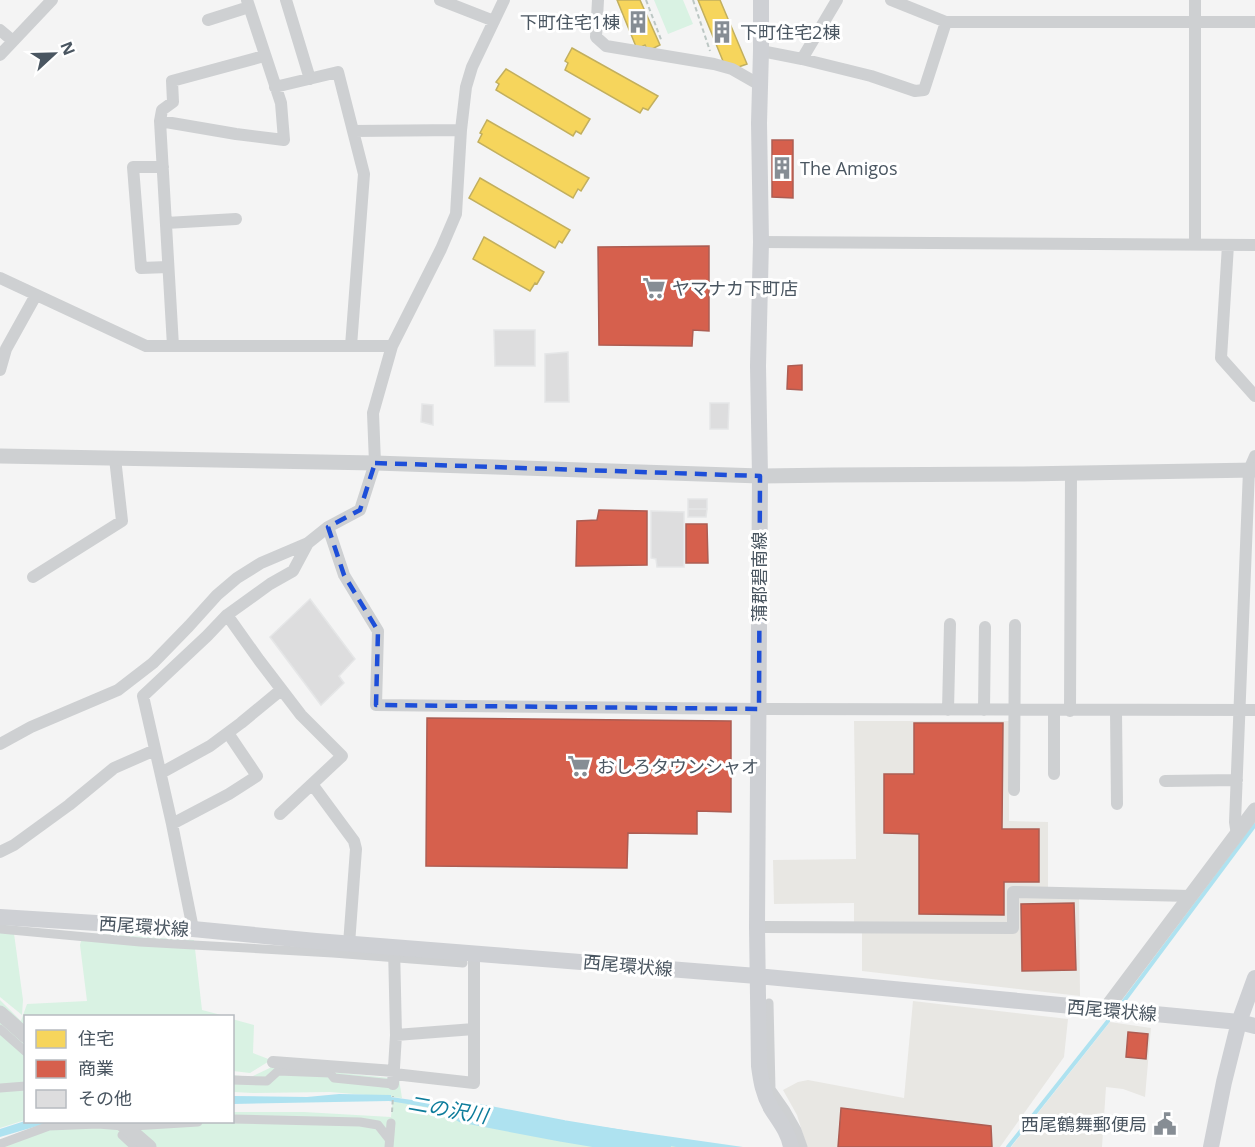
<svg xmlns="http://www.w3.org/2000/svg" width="1255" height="1147" font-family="'Open Sans','Noto Sans JP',sans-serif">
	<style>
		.commercial { fill: #e8e7e3 }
		.green { fill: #d9f2e3 }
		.water { fill: #aee2f0 }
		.homes { fill: #f6d55c; stroke: #c2af5e; stroke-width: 1.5 }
		.shops { fill: #d6604d; stroke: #ac5d53; stroke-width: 1.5 }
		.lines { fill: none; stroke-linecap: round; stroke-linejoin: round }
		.stream { stroke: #aee2f0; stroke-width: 4 }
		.river { stroke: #aee2f0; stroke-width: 22 }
		.building { fill: #ddddde; stroke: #e5e6e7; stroke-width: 1.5 }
		.path { stroke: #bcc7c4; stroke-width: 2; stroke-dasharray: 4.5 3; stroke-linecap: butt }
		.pedestrian { stroke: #ced0d2; stroke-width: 9 }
		.minor { stroke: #ced0d2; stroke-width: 12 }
		.tertiary { stroke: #ced0d2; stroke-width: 15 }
		.secondary { stroke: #ced0d4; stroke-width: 16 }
		.marked { fill: none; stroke: #1d4ed8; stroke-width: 4.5; stroke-dasharray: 12 8; stroke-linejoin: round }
		.labels { text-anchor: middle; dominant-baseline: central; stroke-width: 6; stroke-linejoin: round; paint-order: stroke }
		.poi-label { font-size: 18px; fill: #4a5661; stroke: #fff; text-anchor: start }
		.street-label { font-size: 18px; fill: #4a5661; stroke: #fff }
		.water-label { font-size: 20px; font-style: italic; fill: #0c7c9b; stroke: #fff }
	</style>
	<rect width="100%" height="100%" fill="#f4f4f4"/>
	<path class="commercial" d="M854,721H1009V821L1048,822V897L1079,898L1080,996L862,971V924H854V903L774,904L773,860L856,859Z
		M913,1001L1068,1019L1064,1057L1000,1147H807L797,1115L783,1090L798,1082L808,1080L904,1098Z
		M1110,1022L1151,1028L1145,1097L1123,1089L1106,1087L1102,1147H1011Z"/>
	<path class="green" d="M654,0H683L693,24L668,34Z
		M0,925L13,926L23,1000L22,1015L0,997Z
		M83,933L194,940L202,1010L225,1016H26L25,1120L0,1128V1000L21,1021L27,1004L87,1001L80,945Z
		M232,1019L254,1025L253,1053L271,1060L250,1073L233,1071Z
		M276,1065L332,1072L399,1079L402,1098L330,1092L253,1093L233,1092V1075L251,1077Z
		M393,1099L723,1147H0L70,1122H232L233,1112H304L391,1117Z"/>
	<path class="water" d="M339,1094L391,1095V1097L743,1147H676L389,1101L233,1104V1096L307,1097Z
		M25,1121L51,1122L0,1137V1129Z"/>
	<path class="homes" d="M617,0H640L660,45L648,51L645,45L637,49Z
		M698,0H720L747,64L733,69L725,66Z
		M572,48L658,96L648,110L643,108L640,113L565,70L568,63L565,61Z
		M506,69L590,119L581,134L576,131L573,136L496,90L499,84L496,82Z
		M487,120L589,178L581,191L578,189L573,198L478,142L482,134L480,133Z
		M480,178L570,230L562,243L559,241L555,248L469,198Z
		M484,237L544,272L537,284L535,283L530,291L473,259Z"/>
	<path class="shops" d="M772,140H793V198L772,197Z
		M709,246V331L693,330L692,346L599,345L598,247Z
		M802,365V390L787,389L788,366Z
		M599,510L647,511V565L576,566L577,521L597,520Z
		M686,524H707L708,563H686Z
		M427,718L731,721V812L697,811V834L628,833L627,868L426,866Z
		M914,723H1003L1002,829H1039V882H1004V915L919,914V834L884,833V774H914Z
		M1074,903L1076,970L1022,971L1021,904Z
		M1128,1032L1148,1034L1146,1059L1126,1057Z
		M841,1108L991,1126L992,1147H838Z"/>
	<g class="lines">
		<path class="stream" d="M1121,1005L1255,825
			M1008,1147L1108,1021"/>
		<path class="river" d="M464,1112L563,1131L660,1147"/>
	</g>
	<path class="building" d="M494,330H535V366H495Z
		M568,352L569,402H545V354Z
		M710,403H729L728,429H710Z
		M422,404L433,405V425L421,422Z
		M688,499H707V509H688Z
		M688,509H707L706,517H688Z
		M651,511L684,512V567H657L656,559L651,558Z
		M310,599L355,659L339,676L344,683L321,705L270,637Z"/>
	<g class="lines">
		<path class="path" d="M646,0L662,42
			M693,0L710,51
			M392,1112L393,1096"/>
		<path class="pedestrian" d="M0,929L140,942L333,953L463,963
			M769,1003L771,1089L785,1109L797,1130L803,1147
			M0,1029L26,1052
			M232,1080L267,1081L278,1071L330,1073L334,1078L393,1084
			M0,1088L26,1086
			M232,1119L360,1122L378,1125L389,1139
			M133,1126L198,1122
			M122,1135L135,1147
			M0,1144L49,1126L98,1124L123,1126
			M389,1147L391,1123"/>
		<path class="minor" d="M286,0L310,79
			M440,0L494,21
			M598,0L596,37L606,46L714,64L732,69L760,85
			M891,0L946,22H1255
			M208,20L249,7
			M0,30L13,41
			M761,51L802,59L871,76L915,91L924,90L946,22
			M0,55L52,0
			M802,59L837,0
			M275,87L338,72L353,131L461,130
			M160,121L236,134L284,140L281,103L247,0
			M163,167H133L141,268L168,267
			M166,223L236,219
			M761,242L1255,245
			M1195,244V0
			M1228,245L1221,358L1255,396
			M0,278L146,346H392
			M173,346L160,121L162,110L173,102L172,81L264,56
			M351,346L364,174L353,131
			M0,370L6,349L36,295
			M328,527L344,575L378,631L376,705L759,709L1255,710
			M33,577L122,521L115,458
			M227,615L259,660L301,715L342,756L280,814
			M948,710L950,624
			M984,710L985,627
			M1054,711V774
			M1070,711L1071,473
			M1116,711L1117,804
			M0,744L31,727L118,690L153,663L189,626L217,595L237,578L261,563L308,543L328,527L360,510L375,463L373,413L392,346L441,249L456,214L461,130L466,87L472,67L504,0
			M161,773L210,746L241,723L281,690
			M1165,781L1237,780
			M312,784L354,841L356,849L349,944
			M1014,790L1015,625
			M172,824L229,794L257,776L228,733
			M1237,835L1235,822L1249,470L1255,456
			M0,852L14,845L69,805L114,768L155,750
			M757,927L1013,928V892L1191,896
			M193,929L172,824L143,696L207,636L227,615L270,584L293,571L308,543
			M396,1035L474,1029
			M273,1062L394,1071
			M394,1074L474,1083V953
			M393,1084L396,1035L394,947"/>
		<path class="tertiary" d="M0,456L375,463L760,476L835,475L1023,474L1255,470
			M1105,1010L1255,810
			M0,1013L26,1036
			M120,1122L149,1147"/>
		<path class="secondary" d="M761,0V51L759,123L761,242L758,366L760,476L757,927L759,1066C761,1081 763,1094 771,1108C779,1121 788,1131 791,1147
			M0,917L193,929L316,941L757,976L1239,1022L1255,1026
			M1211,1147L1224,1082L1239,1022L1255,978"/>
	</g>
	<path class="marked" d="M375,463L760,476L759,709L376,705L378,631L344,575L328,527L360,510Z"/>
	<defs>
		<g id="building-bare" transform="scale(1.8)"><path d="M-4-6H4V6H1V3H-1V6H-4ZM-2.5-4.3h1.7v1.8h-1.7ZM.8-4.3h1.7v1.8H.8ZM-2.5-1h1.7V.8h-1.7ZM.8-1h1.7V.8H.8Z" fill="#868d94" stroke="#fff" stroke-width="2.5" paint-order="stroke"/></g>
		<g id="supermarket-bare" transform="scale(1.8)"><path d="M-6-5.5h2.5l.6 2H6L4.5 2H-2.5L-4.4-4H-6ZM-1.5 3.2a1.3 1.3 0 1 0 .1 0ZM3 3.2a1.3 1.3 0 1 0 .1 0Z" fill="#868d94" stroke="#fff" stroke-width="2.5" paint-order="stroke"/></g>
		<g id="civic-bare" transform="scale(1.8)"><path d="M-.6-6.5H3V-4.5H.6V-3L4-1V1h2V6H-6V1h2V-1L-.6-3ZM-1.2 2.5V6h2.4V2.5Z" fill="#868d94" stroke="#fff" stroke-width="2.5" paint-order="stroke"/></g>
	</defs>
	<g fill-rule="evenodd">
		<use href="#building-bare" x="638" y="22"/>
		<use href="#building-bare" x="722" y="32"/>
		<use href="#building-bare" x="782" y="168"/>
		<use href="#supermarket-bare" x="654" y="288"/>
		<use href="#supermarket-bare" x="579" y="766"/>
		<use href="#civic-bare" x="1165" y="1124"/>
	</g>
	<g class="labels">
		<g class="poi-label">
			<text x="620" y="22" text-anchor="end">下町住宅1棟</text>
			<text x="740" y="32">下町住宅2棟</text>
			<text x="800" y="168">The Amigos</text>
			<text x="672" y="288">ヤマナカ下町店</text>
			<text x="597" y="766">おしろタウンシャオ</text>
			<text x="1147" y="1124" text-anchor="end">西尾鶴舞郵便局</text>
		</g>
		<g class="street-label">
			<text transform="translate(759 577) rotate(-90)">蒲郡碧南線</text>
			<text transform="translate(144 926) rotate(4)">西尾環状線</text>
			<text transform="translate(628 965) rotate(5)">西尾環状線</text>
			<text transform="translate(1112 1010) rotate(5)">西尾環状線</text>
		</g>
		<g class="water-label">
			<text transform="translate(448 1109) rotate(10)">二の沢川</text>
		</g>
	</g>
	<rect x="24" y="1015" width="210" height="108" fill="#ffffff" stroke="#b7bbc0" stroke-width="1.5"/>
	<rect x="36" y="1030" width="30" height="18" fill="#f6d55c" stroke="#b7bbc0" stroke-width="1.5"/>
	<text x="78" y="1045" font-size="18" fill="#4a5661">住宅</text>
	<rect x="36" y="1060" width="30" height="18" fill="#d6604d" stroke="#b7bbc0" stroke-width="1.5"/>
	<text x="78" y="1075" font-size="18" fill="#4a5661">商業</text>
	<rect x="36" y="1090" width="30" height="18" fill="#ddddde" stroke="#b7bbc0" stroke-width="1.5"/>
	<text x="78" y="1105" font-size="18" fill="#4a5661">その他</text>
	<g transform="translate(54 54) rotate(68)" stroke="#ffffff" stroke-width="4.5" paint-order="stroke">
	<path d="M0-4.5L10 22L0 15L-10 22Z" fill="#4a5661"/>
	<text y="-9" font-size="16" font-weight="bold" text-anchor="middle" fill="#4a5661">N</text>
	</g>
</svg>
